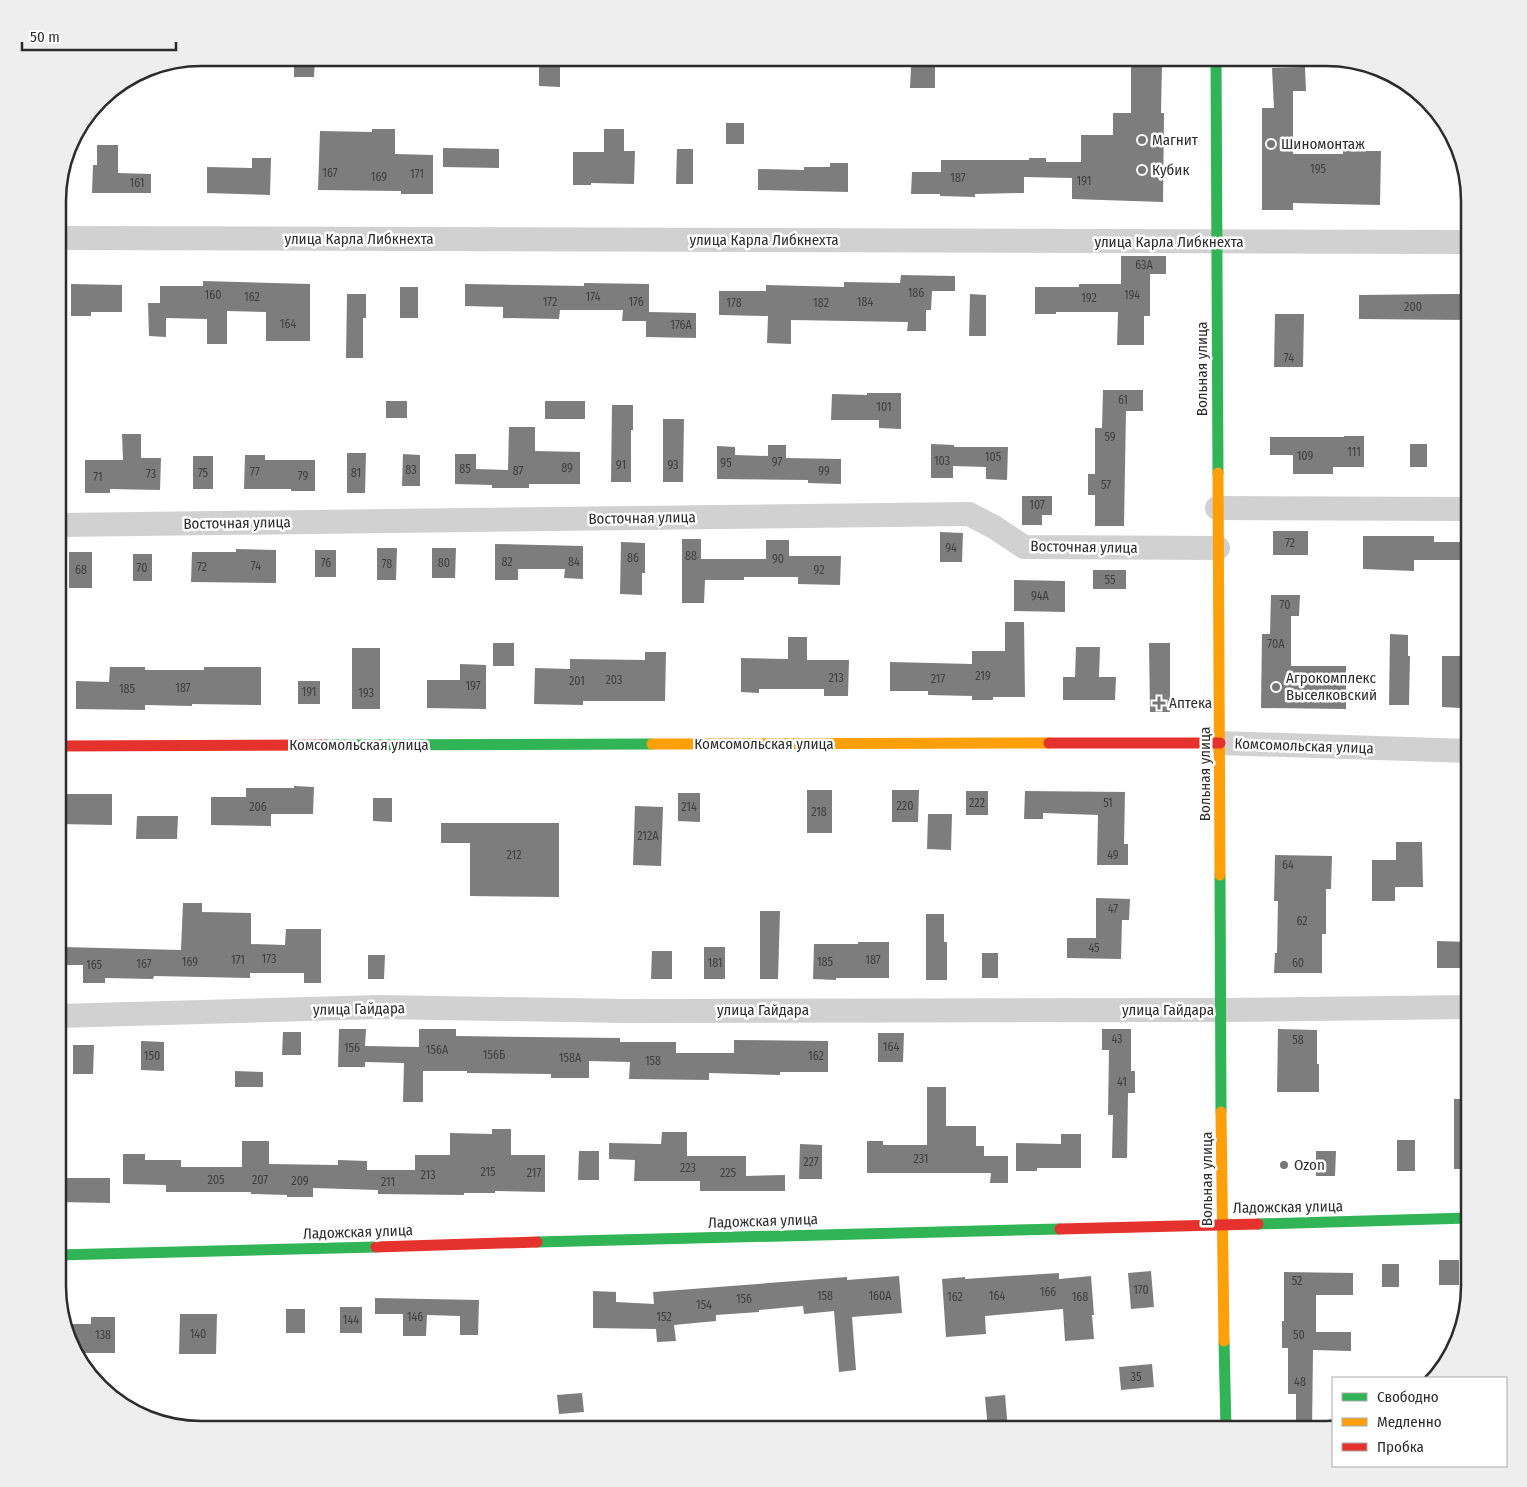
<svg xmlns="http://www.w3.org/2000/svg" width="1527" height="1487" font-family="'Fira Sans Condensed',sans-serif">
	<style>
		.building { fill: #7d7d7d }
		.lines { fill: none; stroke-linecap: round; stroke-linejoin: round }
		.street { stroke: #d1d1d1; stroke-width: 24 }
		.fast { stroke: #30b455; stroke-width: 11 }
		.slow { stroke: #ff9f0a; stroke-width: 11 }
		.jam { stroke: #e5322d; stroke-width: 11 }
		.poi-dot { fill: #767676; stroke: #fff; stroke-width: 2 }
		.labels { text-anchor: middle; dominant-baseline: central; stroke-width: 5; stroke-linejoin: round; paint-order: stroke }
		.number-label { font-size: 12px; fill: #404040 }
		.poi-label { font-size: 15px; fill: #2c2c2c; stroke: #fff; text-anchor: start }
		.street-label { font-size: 15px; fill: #2c2c2c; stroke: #fff }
		.rim { fill: none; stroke: #2c2c2c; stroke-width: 2.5 }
	</style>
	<rect width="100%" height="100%" fill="#fff"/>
	<path class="building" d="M294,58H315L314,77H294Z
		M539,58H560V87L539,86Z
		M1131,64H1162L1161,113H1164L1163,202L1072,199V178L1024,177V193L975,194V197L940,196V194H911L912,172H941V160H1029V158H1046V162H1081V135H1113V113H1131Z
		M911,67H935V88H910Z
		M1305,67L1306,91H1293V154H1343V151H1381L1380,205L1293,203V210H1262V108H1274L1272,68Z
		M726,123H744V144H726Z
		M372,129H395V154L433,155V194H401V191L318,190L320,131L372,132Z
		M604,129H624V151H635L634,184L591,183V185H573V152H604Z
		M97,145H118V173L151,174V193H92L93,165H97Z
		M443,148L499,149V168L443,167Z
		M677,149H693V184H676Z
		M252,158H271L270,195L207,193V167L252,168Z
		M830,163H848V192L758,190V169L804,170V167H830Z
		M1121,256H1166V274H1150V316H1144V345H1117L1118,312H1056V314H1035V287H1079V284H1121Z
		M901,275L955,276V291H932L931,310H926V331H907L908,322L791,320V344L767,343L768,316L719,315V291H766V285L844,287V282L900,283Z
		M203,281L310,284V341H266V312L227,311V344H207V319L166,318V337L149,336L148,303H160V286H203Z
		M584,283L649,284V312L696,313V338L646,337V321H622L623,310H560L559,319L503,318V307L465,306V284L584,286Z
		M71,284L122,285V312H91V316H71Z
		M400,287H418V318H400Z
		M347,294H366V318H363V358H346Z
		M970,294L986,295V336H969Z
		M1450,294H1470V320L1359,319V295Z
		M1275,314H1304L1303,367H1274Z
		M1103,390H1143V411H1126L1124,526H1095V495H1088V474H1095V428H1102Z
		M867,393H901V429L879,428V420H831L832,394L867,395Z
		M386,401H407V418H386Z
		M545,401H585V419H545Z
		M612,405H633V430H631V482H611Z
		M663,419H684L683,482H663Z
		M509,427H535V451L580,452V484H529V488H492V485L455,484V454H476V469L508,470Z
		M122,434H141V458H161L160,490L110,489V493H85V460H123Z
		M1344,436H1364V467H1333V474H1293V455H1270V437H1344Z
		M931,444L954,445V447H1008L1007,480L986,479V467L953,466V478H931Z
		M1410,444H1427V467H1410Z
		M768,445H786V458L841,459V484L808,483V480L717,479V446L735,447V455L768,456Z
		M347,453H366L365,493H347Z
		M403,454L420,455V486H402Z
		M245,455H265V460H315V491H291V489H244Z
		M193,456H213V489H193Z
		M1022,496H1052V515H1042V525H1022Z
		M1273,531H1308V555H1273Z
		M940,532L963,533L962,562H940Z
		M1363,536H1434V542H1470V560H1414V571L1363,569Z
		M682,539H701V559H766V540H789V556H841L840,585L798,584V577H744V580H705L704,603H682Z
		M621,542L645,543V573H642V595L620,594Z
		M495,544L583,546V579L564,578L565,569H518V580H495Z
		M377,548H397L396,580H377Z
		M432,548H456L455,578H432Z
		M236,549L276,550V583L191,582L192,552H236Z
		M315,550H336V577H315Z
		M69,552H92V588H69Z
		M133,554H152V581H133Z
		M1093,570H1126V589H1093Z
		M1014,580L1065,581V612L1014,611Z
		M1271,595H1300L1299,616H1291V666H1346V709L1261,708L1262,634H1270Z
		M1005,622H1024L1025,697H993V700H972V696L928,695V691H890V662L972,664V651H1005Z
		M1390,634L1408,635V656H1410L1409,705H1389Z
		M788,637H807V660H849L848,696H824V689H759V693L741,692V658L788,659Z
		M493,643H514V666H493Z
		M1149,643H1170V712H1150Z
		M1076,647H1100L1099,677H1116L1115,700H1063V677H1075Z
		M352,648H380V709H352Z
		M645,652H666L665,701H583V705L534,704L535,668L570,669V659L645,660Z
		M1442,656H1462L1461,708L1442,707Z
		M460,664L486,665V709L427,708V680H460Z
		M110,667H145V670H204V667H261V705L192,704V706L145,705V710L76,709V681L109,682Z
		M298,681H320V704H298Z
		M294,786L314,787L313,814H271V826L211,825V797H246V788H294Z
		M807,790H832V833H807Z
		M892,790H919L918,822H892Z
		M966,791H988V815H966Z
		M1025,791L1125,792L1124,844H1128V865H1097L1098,815L1043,813V819H1024Z
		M678,793H700V822L678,821Z
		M58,794H112V825L58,824Z
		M373,798H392V822L373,821Z
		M635,806L663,807L661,866L633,865Z
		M928,814H952L951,850L927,849Z
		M137,816H178L177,839H136Z
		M441,823H559V897L470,896V843H441Z
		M1396,842H1422L1423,887H1395V901H1372V860H1396Z
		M1275,855L1332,856L1331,889H1326V934H1322V973H1274L1275,953H1277L1278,901H1274Z
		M1096,898L1130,899L1129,920H1122L1121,959L1067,958V938H1096Z
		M183,903H202V912L251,913V944L285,945L286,929H321V983H304V973H250V978L154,976L153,979L105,978V983H83V965H62V947L181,950Z
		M760,911H780L778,979H760Z
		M926,914H944V942H947V980H926Z
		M1437,941L1470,942V968H1437Z
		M858,942H889V978H836V980L813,979L814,944H858Z
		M704,947H725V979H704Z
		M652,951H672V979H651Z
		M982,953H998V978H982Z
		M368,955H385L384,979H368Z
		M339,1029H366L365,1046L419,1047V1029H456V1036L620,1038V1042H676V1053H734V1040L828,1041V1072H780V1075L709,1073V1080L629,1079L630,1062L589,1061V1078H551V1074L467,1073V1071H423V1102H403L404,1063L365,1062V1067H338Z
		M1102,1029H1131V1071H1135V1093H1128L1127,1158H1112L1113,1115H1108L1109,1050H1102Z
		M1278,1029L1317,1030V1064H1319V1092H1277Z
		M283,1032H301V1055H282Z
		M878,1033H904L903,1062H878Z
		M141,1041L164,1042V1071L141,1070Z
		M73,1045H94L93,1074H73Z
		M235,1071L263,1072V1087H235Z
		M927,1087H946V1126H976V1146H984V1156H1008V1183H990L991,1173H867V1141H883V1145H927Z
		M1454,1099H1470V1169H1454Z
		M492,1129H511V1155H545V1192L495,1191V1193H464V1195L378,1194V1190L313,1188V1197H287V1195L251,1194V1192H166V1185L123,1184V1154H145V1160H181V1167H242V1141H269V1164L338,1165V1160L367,1161V1170H415V1155H450V1133L492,1134Z
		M662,1132H687V1156H746V1176L785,1175V1191H700V1181H634L635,1160L609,1159V1143L661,1144Z
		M1061,1134H1081V1168H1037V1171H1016V1143L1061,1144Z
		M1397,1140H1415V1171H1397Z
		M800,1144L822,1145V1179H799Z
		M579,1151H599V1180H578Z
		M1316,1151H1336L1335,1176H1316Z
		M58,1178H110V1203L58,1202Z
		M1439,1260H1459V1285H1439Z
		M1382,1264H1399V1287H1382Z
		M1151,1271L1154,1307L1131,1309L1128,1273Z
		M1284,1272L1353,1273V1295H1316V1332H1351V1351L1313,1350L1312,1430H1296V1394H1288V1348H1282V1321H1284Z
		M1059,1273V1279L1091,1276L1094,1315H1092L1094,1339L1065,1341L1063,1309L985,1316L986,1334L946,1337L942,1279L965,1277V1279Z
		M899,1276L902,1313L852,1317L856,1370L839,1372L834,1311L804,1314L803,1306L759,1310V1312L716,1315V1321L674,1325L676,1341L657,1342L656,1329L593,1328V1291L616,1292V1302L654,1304L653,1292L847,1277V1280Z
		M375,1298L479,1300L478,1335H460V1316L427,1315L426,1336H403V1314H375Z
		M340,1307H362V1333H340Z
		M286,1309H305V1333H286Z
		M180,1314H217L216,1354H179Z
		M91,1317H115V1353H77L68,1340L65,1324H91Z
		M1152,1364L1154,1387L1121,1390L1119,1367Z
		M582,1393L584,1412L559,1414L557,1395Z
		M1005,1395L1008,1430H988L985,1397Z"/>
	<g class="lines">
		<path class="street" d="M58,238L1469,242
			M1217,508L1469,509
			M58,525L969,514L994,527L1024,547L1218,548
			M1220,743L1469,751
			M58,1016L379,1007L625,1011L1221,1010L1469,1007"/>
		<path class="fast" d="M1216,58L1218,473
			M325,745L652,744
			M1220,875L1221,1112
			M1258,1224L1469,1218
			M537,1242L1060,1229
			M58,1255L376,1247
			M1224,1341L1226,1429"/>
		<path class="slow" d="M1218,473L1220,875
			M652,744L1049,743
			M1221,1112L1224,1341"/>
		<path class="jam" d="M1049,743H1220
			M58,746L325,745
			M1060,1229L1258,1224
			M376,1247L537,1242"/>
	</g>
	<g class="poi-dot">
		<circle cx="1142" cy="140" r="5"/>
		<circle cx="1271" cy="144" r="5"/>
		<circle cx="1142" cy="170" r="5"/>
		<circle cx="1276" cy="687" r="5"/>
		<path d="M1156.5 695.5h5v5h5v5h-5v5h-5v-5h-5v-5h5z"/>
		<circle cx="1284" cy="1165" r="5"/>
	</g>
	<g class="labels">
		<g class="number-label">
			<text x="1318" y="169">195</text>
			<text x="330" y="173">167</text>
			<text x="417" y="174">171</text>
			<text x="379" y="177">169</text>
			<text x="958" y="178">187</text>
			<text x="1084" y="181">191</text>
			<text x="137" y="183">161</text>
			<text x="1144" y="265">63А</text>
			<text x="916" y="293">186</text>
			<text x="213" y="295">160</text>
			<text x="1132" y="295">194</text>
			<text x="252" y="297">162</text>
			<text x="593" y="297">174</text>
			<text x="1089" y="298">192</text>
			<text x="550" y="302">172</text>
			<text x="636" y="302">176</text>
			<text x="865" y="302">184</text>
			<text x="734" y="303">178</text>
			<text x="821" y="303">182</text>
			<text x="1413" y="307">200</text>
			<text x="288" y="324">164</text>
			<text x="681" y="325">176А</text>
			<text x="1289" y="358">74</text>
			<text x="1123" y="400">61</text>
			<text x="884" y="407">101</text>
			<text x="1110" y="437">59</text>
			<text x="1354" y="452">111</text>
			<text x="1305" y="456">109</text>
			<text x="993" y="457">105</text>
			<text x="942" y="461">103</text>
			<text x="777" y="462">97</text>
			<text x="726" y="463">95</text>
			<text x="621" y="465">91</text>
			<text x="673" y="465">93</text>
			<text x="567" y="468">89</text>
			<text x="465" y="469">85</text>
			<text x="411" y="470">83</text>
			<text x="518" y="471">87</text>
			<text x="824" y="471">99</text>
			<text x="255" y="472">77</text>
			<text x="203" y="473">75</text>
			<text x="356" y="473">81</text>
			<text x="151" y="474">73</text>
			<text x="303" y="476">79</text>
			<text x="98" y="477">71</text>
			<text x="1106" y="485">57</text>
			<text x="1037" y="505">107</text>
			<text x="1290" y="543">72</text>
			<text x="951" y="548">94</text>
			<text x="691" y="556">88</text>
			<text x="633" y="558">86</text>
			<text x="778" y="559">90</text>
			<text x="507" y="562">82</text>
			<text x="574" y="562">84</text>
			<text x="326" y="563">76</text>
			<text x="444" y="563">80</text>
			<text x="387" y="564">78</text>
			<text x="256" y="566">74</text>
			<text x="202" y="567">72</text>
			<text x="142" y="568">70</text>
			<text x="81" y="570">68</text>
			<text x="819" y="570">92</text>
			<text x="1110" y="580">55</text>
			<text x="1040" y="596">94А</text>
			<text x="1285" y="605">70</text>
			<text x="1276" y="644">70А</text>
			<text x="983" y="676">219</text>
			<text x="836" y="678">213</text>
			<text x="938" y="679">217</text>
			<text x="614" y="680">203</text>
			<text x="577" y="681">201</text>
			<text x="473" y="686">197</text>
			<text x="183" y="688">187</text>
			<text x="127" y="689">185</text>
			<text x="309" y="692">191</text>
			<text x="366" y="693">193</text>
			<text x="977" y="803">222</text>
			<text x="1108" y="803">51</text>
			<text x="905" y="806">220</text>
			<text x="258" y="807">206</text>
			<text x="689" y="807">214</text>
			<text x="819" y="812">218</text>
			<text x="648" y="836">212А</text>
			<text x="514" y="855">212</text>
			<text x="1113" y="855">49</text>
			<text x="1288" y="865">64</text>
			<text x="1113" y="909">47</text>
			<text x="1302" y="921">62</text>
			<text x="1094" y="948">45</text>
			<text x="269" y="959">173</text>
			<text x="238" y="960">171</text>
			<text x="873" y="960">187</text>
			<text x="190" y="962">169</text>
			<text x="825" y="962">185</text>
			<text x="715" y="963">181</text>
			<text x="1298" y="963">60</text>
			<text x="144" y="964">167</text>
			<text x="94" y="965">165</text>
			<text x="1117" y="1039">43</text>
			<text x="1298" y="1040">58</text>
			<text x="891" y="1047">164</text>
			<text x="352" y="1048">156</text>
			<text x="437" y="1050">156А</text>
			<text x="494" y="1055">156Б</text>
			<text x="152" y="1056">150</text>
			<text x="816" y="1056">162</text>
			<text x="570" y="1058">158А</text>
			<text x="653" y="1061">158</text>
			<text x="1122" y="1082">41</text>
			<text x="921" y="1159">231</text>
			<text x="811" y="1162">227</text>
			<text x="688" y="1168">223</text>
			<text x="488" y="1172">215</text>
			<text x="534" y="1173">217</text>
			<text x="728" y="1173">225</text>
			<text x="428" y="1175">213</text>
			<text x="216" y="1180">205</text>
			<text x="260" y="1180">207</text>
			<text x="300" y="1181">209</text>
			<text x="388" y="1182">211</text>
			<text x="1297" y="1281">52</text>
			<text x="1141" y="1290">170</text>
			<text x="1048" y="1292">166</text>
			<text x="825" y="1296">158</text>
			<text x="880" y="1296">160А</text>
			<text x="997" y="1296">164</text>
			<text x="955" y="1297">162</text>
			<text x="1080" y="1297">168</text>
			<text x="744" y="1299">156</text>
			<text x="704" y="1305">154</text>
			<text x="415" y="1317">146</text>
			<text x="664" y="1317">152</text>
			<text x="351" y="1320">144</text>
			<text x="198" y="1334">140</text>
			<text x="103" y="1335">138</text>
			<text x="1299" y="1335">50</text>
			<text x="1136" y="1377">35</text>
			<text x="1300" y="1382">48</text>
		</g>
		<g class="poi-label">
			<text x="1152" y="140">Магнит</text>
			<text x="1281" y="144">Шиномонтаж</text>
			<text x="1152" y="170">Кубик</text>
			<text x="1286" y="678">Агрокомплекс<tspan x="1286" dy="17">Выселковский</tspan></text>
			<text x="1169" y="703">Аптека</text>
			<text x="1294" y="1165">Ozon</text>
		</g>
		<g class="street-label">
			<text x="359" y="239">улица Карла Либкнехта</text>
			<text x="764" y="240">улица Карла Либкнехта</text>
			<text x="1169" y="242">улица Карла Либкнехта</text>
			<text transform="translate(1202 369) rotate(-90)">Вольная улица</text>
			<text transform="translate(642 518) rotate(-1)">Восточная улица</text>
			<text transform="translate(237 523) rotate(-1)">Восточная улица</text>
			<text transform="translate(1084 547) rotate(1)">Восточная улица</text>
			<text x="764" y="744">Комсомольская улица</text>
			<text x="359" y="745">Комсомольская улица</text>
			<text transform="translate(1304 746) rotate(2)">Комсомольская улица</text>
			<text transform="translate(1205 774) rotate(-90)">Вольная улица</text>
			<text transform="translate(359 1009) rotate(-1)">улица Гайдара</text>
			<text x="763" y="1010">улица Гайдара</text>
			<text x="1168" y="1010">улица Гайдара</text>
			<text transform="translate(1207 1179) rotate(-90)">Вольная улица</text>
			<text transform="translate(1288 1207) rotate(-1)">Ладожская улица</text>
			<text transform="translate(763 1221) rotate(-2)">Ладожская улица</text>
			<text transform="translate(358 1232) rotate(-2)">Ладожская улица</text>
		</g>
	</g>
	<path d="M0 0H1527V1487H0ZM201 66H1326A135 135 0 0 1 1461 201V1286A135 135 0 0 1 1326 1421H201A135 135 0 0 1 66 1286V201A135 135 0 0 1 201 66Z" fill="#eee" fill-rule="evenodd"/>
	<path class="rim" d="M201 66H1326A135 135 0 0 1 1461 201V1286A135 135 0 0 1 1326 1421H201A135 135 0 0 1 66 1286V201A135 135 0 0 1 201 66Z"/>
	<rect x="1332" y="1377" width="175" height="90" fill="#ffffff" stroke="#ababab"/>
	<rect x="1342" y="1393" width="25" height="8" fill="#30b455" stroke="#ababab"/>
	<text x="1377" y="1402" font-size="15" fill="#2c2c2c">Свободно</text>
	<rect x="1342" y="1418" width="25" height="8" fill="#ff9f0a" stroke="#ababab"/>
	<text x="1377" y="1427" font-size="15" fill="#2c2c2c">Медленно</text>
	<rect x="1342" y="1443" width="25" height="8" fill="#e5322d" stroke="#ababab"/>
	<text x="1377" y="1452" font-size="15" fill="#2c2c2c">Пробка</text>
	<path d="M22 42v8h154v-8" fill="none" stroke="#2c2c2c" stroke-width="2.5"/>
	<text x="30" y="42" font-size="15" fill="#2c2c2c" stroke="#ffffff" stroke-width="4" paint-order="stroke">50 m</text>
</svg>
